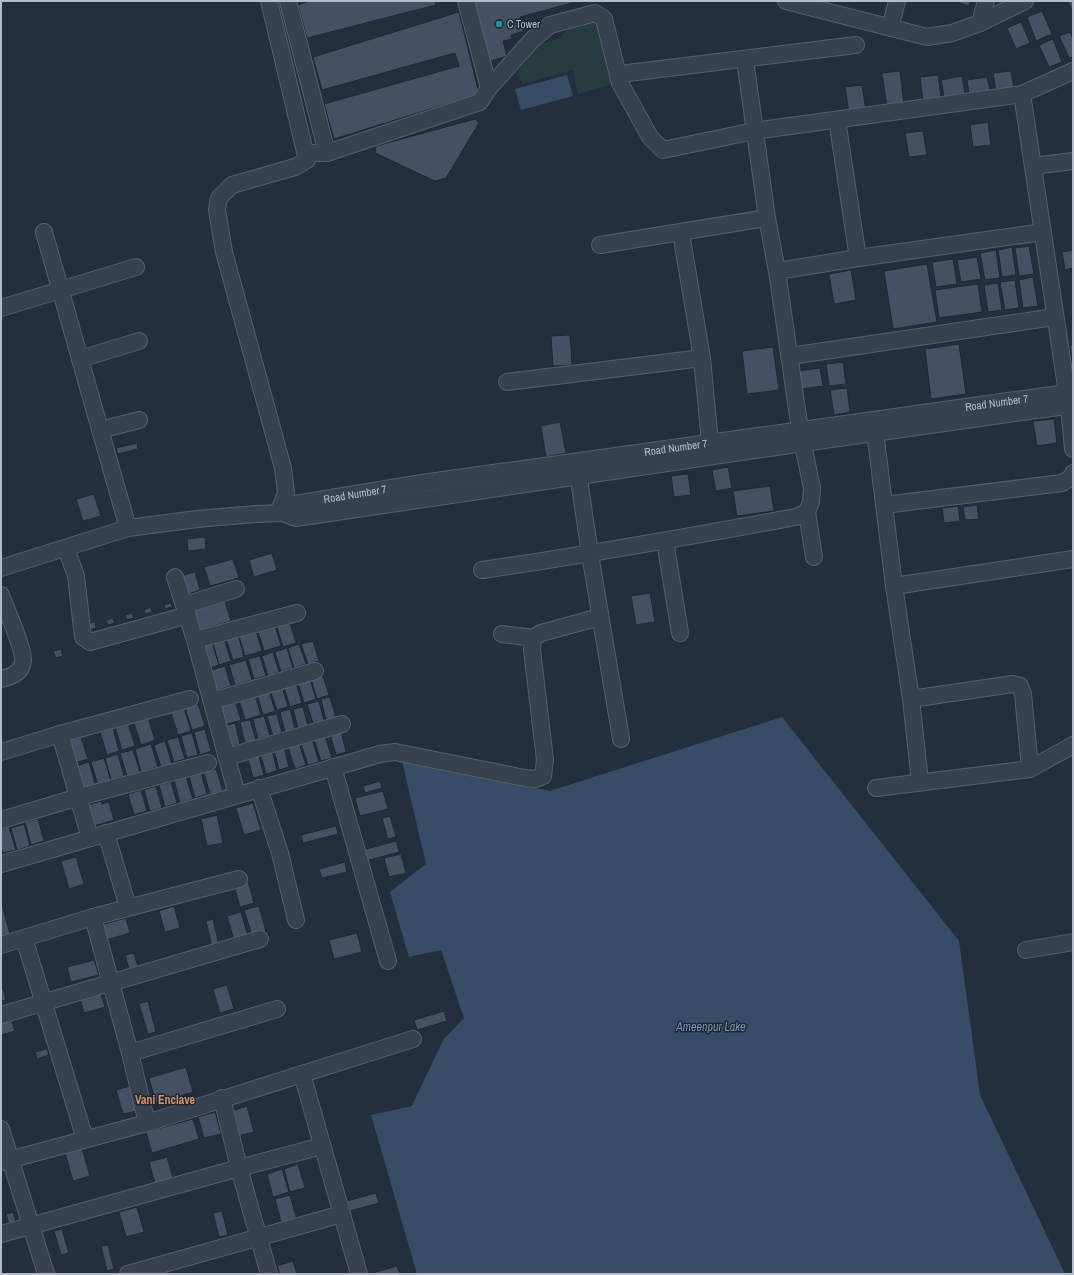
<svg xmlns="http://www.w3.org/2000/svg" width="1074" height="1275" font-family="'Archivo Narrow',sans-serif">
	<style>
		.green { fill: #263c3f }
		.water { fill: #394c67 }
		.building { fill: #455162; stroke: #1f2835 }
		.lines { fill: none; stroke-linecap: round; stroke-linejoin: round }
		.minor-casing { stroke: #565f6c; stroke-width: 18 }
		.minor { stroke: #38414e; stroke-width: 16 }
		.culture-dot { fill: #0f9aa8; stroke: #1d2633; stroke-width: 1.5 }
		.labels { text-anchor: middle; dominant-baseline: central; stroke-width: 3; stroke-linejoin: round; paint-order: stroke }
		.poi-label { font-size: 11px; fill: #b4bcc9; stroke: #1d2633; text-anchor: start }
		.street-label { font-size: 11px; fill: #b4bcc9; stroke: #1d2633 }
		.water-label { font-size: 12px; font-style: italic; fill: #7c92b1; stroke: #1d2633 }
		.neighbourhood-label { font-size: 12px; font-weight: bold; fill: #d59563; stroke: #1d2633 }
	</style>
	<rect width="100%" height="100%" fill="#242f3e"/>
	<path class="green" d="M592,19L598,23L612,84L578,94L573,70L522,84L518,70L539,44L560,39L570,26Z"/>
	<path class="water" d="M567,75L573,96L521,110L515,89Z
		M782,717L959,941L980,1095L1065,1274H417L371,1115L412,1106L443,1040L464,1018L441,950L409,957L390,892L426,864L402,761L550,791Z"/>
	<path class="building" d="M310,1H435L436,5L307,38L298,5Z
		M470,1H579L520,17L524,31L511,35L512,39L503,41L507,56L487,62Z
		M953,1H970L969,6Z
		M1068,1H1073V12Z
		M1042,11L1052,34L1036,41L1027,17Z
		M459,12L479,94L334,139L324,104L459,66L455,53L322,90L313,57Z
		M1021,22L1030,43L1016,49L1007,28Z
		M1070,32L1073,39V57L1069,58L1059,36Z
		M1053,39L1062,62L1049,67L1039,45Z
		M900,71L904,105L887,107L882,73Z
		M1011,71L1014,89L996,92L993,73Z
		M938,75L941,98L923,101L920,77Z
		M962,76L965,93L944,97L941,80Z
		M987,77L990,90L969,94L967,80Z
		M862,85L866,111L849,113L845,87Z
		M475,119L479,123L446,178L435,181L375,153L376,146Z
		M988,122L991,145L973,147L970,125Z
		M923,131L927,155L909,157L905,133Z
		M1029,246L1034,274L1019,276L1015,248Z
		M1012,247L1016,275L1002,277L998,250Z
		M996,250L1000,278L985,280L980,253Z
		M1073,250V268L1065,270L1062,252Z
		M977,257L981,279L961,282L957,260Z
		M953,259L957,284L936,287L932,262Z
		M927,264L937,322L893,329L884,271Z
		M851,270L856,300L834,304L829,274Z
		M1033,277L1038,306L1023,308L1019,280Z
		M1015,280L1019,308L1005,310L1000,282Z
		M998,283L1002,310L988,312L984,285Z
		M978,284L982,312L939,318L935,290Z
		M570,335L572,365L553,366L551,336Z
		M959,344L966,394L931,399L925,349Z
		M1070,345H1073V369Z
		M773,347L779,390L747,394L742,351Z
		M843,362L846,384L829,386L826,364Z
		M820,368L823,386L802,389L799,371Z
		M847,388L850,412L834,415L830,390Z
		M1054,419L1057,443L1037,446L1033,421Z
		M560,422L566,453L546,457L541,426Z
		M137,443L138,449L118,454L116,448Z
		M728,467L732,488L716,491L712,470Z
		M688,474L691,495L674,497L671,476Z
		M770,486L774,511L737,516L733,491Z
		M94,494L101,516L83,521L76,499Z
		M977,505L979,519L965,520L963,507Z
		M958,506L960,521L944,523L942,508Z
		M205,537L206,549L188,551L187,539Z
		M272,553L277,570L254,577L249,560Z
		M233,559L239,578L210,586L204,567Z
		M195,572L200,590L183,596L177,577Z
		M650,593L655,622L636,625L631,596Z
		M224,598L231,621L197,631L190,608Z
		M171,603L172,607L165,609L164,605Z
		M151,607L152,612L145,614L144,610Z
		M132,613L134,618L127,620L125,615Z
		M113,618L115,623L108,625L106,620Z
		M289,620L296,643L283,647L276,624Z
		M95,622L96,628L89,630L87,624Z
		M275,626L281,646L264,651L258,631Z
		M256,631L262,651L245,656L239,636Z
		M238,635L244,657L233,660L226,638Z
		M224,639L231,661L219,665L213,643Z
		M313,641L319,661L308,664L301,644Z
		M212,643L219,665L207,669L201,646Z
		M299,644L306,664L294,668L288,648Z
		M287,648L293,668L281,672L275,652Z
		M61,649L63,656L56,658L53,651Z
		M273,652L279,672L268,676L262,656Z
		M260,656L266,676L254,679L248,659Z
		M246,660L252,680L235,685L229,665Z
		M225,666L231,686L215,691L209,671Z
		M323,676L329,695L317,699L311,679Z
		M310,679L316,699L304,703L298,683Z
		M296,683L302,703L290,707L284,687Z
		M282,687L288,707L277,710L270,690Z
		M269,691L275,711L263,715L257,694Z
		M255,695L261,715L245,720L239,700Z
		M330,697L336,718L326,720L321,699Z
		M235,701L241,720L225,725L219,705Z
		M319,701L324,721L313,723L307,704Z
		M198,704L205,726L192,730L185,707Z
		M303,707L308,726L298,728L293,709Z
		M184,708L191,731L178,735L171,712Z
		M290,709L295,729L285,732L280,712Z
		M277,714L282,733L273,736L267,716Z
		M264,716L270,736L258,739L253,719Z
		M148,718L155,740L141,745L134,723Z
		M250,720L256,740L245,743L240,722Z
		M128,723L135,746L122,750L115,727Z
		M235,723L240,744L229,747L223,726Z
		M113,728L119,751L107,755L100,732Z
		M205,729L211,751L200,755L194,732Z
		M341,731L346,752L336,755L330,734Z
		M192,733L198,755L187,758L181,736Z
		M325,736L332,758L321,761L314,739Z
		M81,737L88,759L75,763L69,740Z
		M178,737L185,759L174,762L167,740Z
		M312,739L319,762L308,765L301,743Z
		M165,741L172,764L161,767L154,745Z
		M299,743L306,765L295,769L288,747Z
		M151,744L158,767L141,772L135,749Z
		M284,747L289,767L279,770L274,749Z
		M133,750L140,772L127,776L120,753Z
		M272,750L277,771L266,774L260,753Z
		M118,754L124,776L111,780L105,758Z
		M259,756L264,775L253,778L248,759Z
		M104,758L111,781L98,785L91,762Z
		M89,762L95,784L82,788L76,766Z
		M216,769L223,791L210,794L204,773Z
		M201,773L207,794L195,798L189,776Z
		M186,777L193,799L180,803L174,780Z
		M380,781L382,788L365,793L363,786Z
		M171,782L177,803L165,807L159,785Z
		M156,786L162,808L150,811L144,790Z
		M141,790L147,811L134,815L128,794Z
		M383,791L388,809L360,816L355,798Z
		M101,801L102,804L109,802L114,820L94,826L88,805Z
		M253,803L261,830L244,835L236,808Z
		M217,815L223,843L207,846L201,819Z
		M390,816L396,837L388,839L382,818Z
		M38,819L44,841L31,845L25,822Z
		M24,824L30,846L17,850L11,828Z
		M336,826L338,834L303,843L301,835Z
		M9,827L16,850L3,853L1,847V829Z
		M396,841L399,852L366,861L363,850Z
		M401,854L406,873L389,877L384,858Z
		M76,857L84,884L69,889L61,861Z
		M345,862L347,872L322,878L319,869Z
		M248,881L254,903L240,907L234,885Z
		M1,901L10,934L1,936Z
		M174,906L180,928L165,932L159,911Z
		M259,906L266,931L252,935L244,910Z
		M241,912L248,936L234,940L227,916Z
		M126,918L130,933L106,940L101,925Z
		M213,919L219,945L212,947L206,921Z
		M357,933L362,952L334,959L329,940Z
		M134,953L138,967L129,969L125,955Z
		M94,960L99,975L71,982L67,967Z
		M1,982L6,1000L1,1001Z
		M227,985L234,1009L220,1013L213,989Z
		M100,992L105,1007L84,1013L80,998Z
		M148,1001L156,1032L148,1034L139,1004Z
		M444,1011L447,1021L417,1030L414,1020Z
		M10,1016L15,1031L1,1035V1019Z
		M47,1049L49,1055L37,1059L35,1052Z
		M186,1067L193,1092L156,1103L149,1078Z
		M130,1086L137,1111L123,1114L116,1090Z
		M247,1106L254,1132L238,1136L231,1111Z
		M215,1112L221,1134L204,1138L198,1117Z
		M193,1119L199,1139L152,1153L146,1132Z
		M82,1148L90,1176L73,1181L65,1153Z
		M167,1157L174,1182L156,1187L149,1162Z
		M298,1164L305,1188L290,1192L284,1169Z
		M282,1169L289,1192L273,1197L267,1174Z
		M376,1193L379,1203L350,1211L347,1201Z
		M290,1195L297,1220L282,1225L275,1199Z
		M137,1207L144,1232L126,1237L119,1212Z
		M222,1211L228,1235L219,1237L213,1213Z
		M13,1212L17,1225L10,1227L6,1214Z
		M62,1229L69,1253L61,1255L54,1231Z
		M108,1245L114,1269L107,1271L101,1246Z
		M293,1261L297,1274H280L277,1266Z
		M397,1266L400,1274H369Z"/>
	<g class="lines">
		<g class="minor-casing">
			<g id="minor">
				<path d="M269,1L307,160L295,167L232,185L219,198L217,210L224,252L283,468L286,493L278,513"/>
				<path d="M288,1L327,153"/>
				<path d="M466,1L489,88"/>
				<path d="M786,1L927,37L952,33L980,23L1025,1"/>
				<path d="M980,23L986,1"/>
				<path d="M890,28L897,1"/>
				<path d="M628,73L856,45"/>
				<path d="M1022,94L1069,406L1073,449"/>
				<path d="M837,120L858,258"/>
				<path d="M306,153H327L480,102L489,88L533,39L550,25L595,13L604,19L620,83L650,137L663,150L754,131L1022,94L1073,71"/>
				<path d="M1033,166L1073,161"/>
				<path d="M44,232L128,528"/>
				<path d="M681,233L702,358L711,453"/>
				<path d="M600,245L767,218"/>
				<path d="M777,271L858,258L1043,232"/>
				<path d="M1,308L136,267"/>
				<path d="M790,356L1055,317"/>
				<path d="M80,359L139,341"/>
				<path d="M507,382L702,358"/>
				<path d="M874,423L894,586L911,699L920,782"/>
				<path d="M100,430L139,420"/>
				<path d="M577,466L590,554L621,739"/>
				<path d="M884,505L1062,483L1072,477L1073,473"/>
				<path d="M807,512L814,557"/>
				<path id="s1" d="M283,513L295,504L422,483L1073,392"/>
				<path d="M665,541L680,633"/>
				<path d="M66,548L76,576L83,637L90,642L188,615"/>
				<path d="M1,568L128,528L197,519L255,514L283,513L296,518L803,443L1073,405"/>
				<path d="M482,570C587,555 691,536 796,517L807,512L811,502L812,488L800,430L777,271L767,218L745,60"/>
				<path d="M175,577L195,640L237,795"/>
				<path d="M894,586L1073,559"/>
				<path d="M1,595C6,609 24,648 23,661C22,673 11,677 1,679"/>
				<path d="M185,605L236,589"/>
				<path d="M502,634L533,638"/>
				<path d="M195,640L297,613"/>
				<path d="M911,699L1013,684L1020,686L1023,694L1030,769"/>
				<path d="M212,701L315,671"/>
				<path d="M60,734L90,838"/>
				<path d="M1,752L60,734L190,699"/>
				<path d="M227,757L342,724"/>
				<path d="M333,767L388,961"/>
				<path d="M259,788L280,853L296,920"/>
				<path d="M876,788L1030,769L1073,745"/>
				<path d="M1,820L79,797L208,763"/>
				<path d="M106,833L128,907"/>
				<path d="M1,864L380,754L395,752L525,778L535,779L543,776L545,760L532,650L533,638L541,633L600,617"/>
				<path d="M93,917L130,1053L147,1123"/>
				<path d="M24,938L85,1139"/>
				<path d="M1,945L93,917L239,879"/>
				<path d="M1026,950L1073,942"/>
				<path d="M1,1015L260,939"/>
				<path d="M130,1053L277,1009"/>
				<path d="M302,1074L359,1274"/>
				<path d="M222,1098L239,1168L322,1146"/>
				<path d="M1,1129L46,1274"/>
				<path d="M1,1162L147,1123L413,1039"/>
				<path d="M1,1234L239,1168L269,1274"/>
				<path d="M128,1274L342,1214"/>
			</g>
		</g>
		<use href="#minor" class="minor"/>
	</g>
	<circle class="culture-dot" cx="499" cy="24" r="4"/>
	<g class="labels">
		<g class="poi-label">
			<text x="507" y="24">C Tower</text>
		</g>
		<g class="street-label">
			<text stroke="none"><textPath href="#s1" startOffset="724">Road Number 7</textPath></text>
			<text stroke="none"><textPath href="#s1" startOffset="400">Road Number 7</textPath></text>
			<text stroke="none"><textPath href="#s1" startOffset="76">Road Number 7</textPath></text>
		</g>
		<g class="water-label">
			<text x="711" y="1027">Ameenpur Lake</text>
		</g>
		<g class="neighbourhood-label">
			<text x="165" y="1100">Vani Enclave</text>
		</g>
	</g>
	<rect width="1074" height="1275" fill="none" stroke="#b4bcc9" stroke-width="4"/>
</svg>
